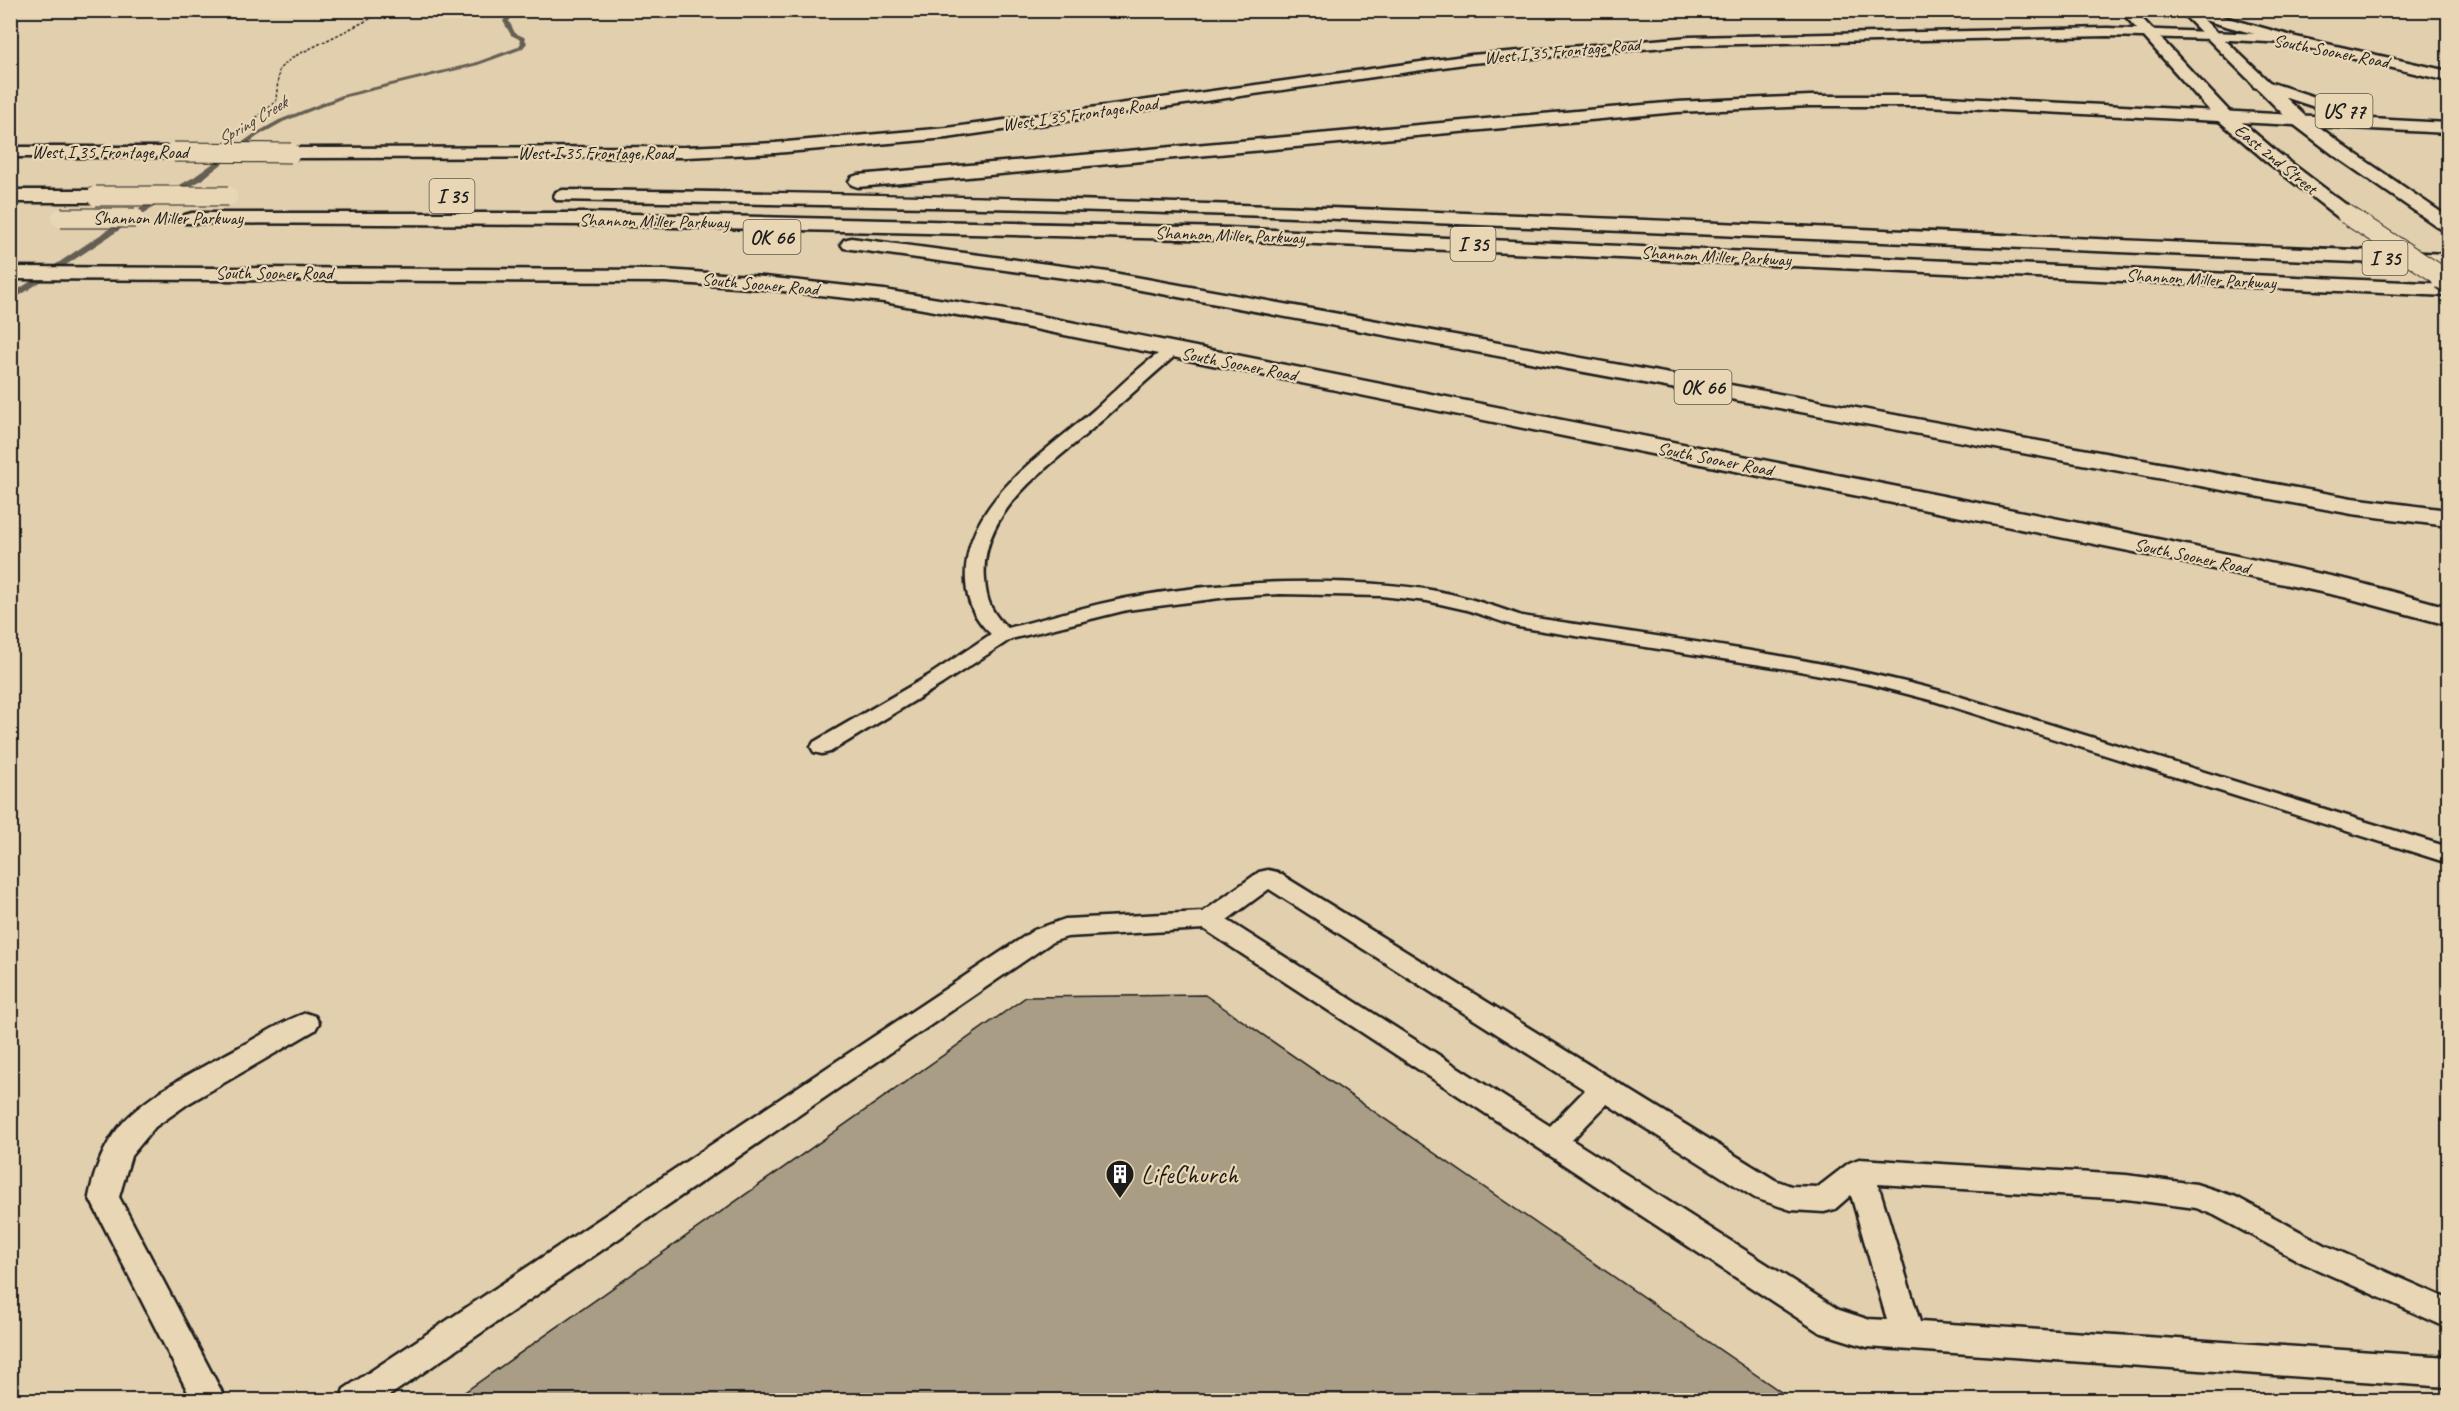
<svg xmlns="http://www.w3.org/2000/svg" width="2459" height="1411" font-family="Caveat,sans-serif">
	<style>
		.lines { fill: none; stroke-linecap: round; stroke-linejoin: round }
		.stream { fill: #655e52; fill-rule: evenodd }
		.building { fill: #aa9d86; stroke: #1c1c1c; stroke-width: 1.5 }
		.service-casing { stroke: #1c1c1c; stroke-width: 5 }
		.tertiary-casing { stroke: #1c1c1c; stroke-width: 5 }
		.primary-casing { stroke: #1c1c1c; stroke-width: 5 }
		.motorway-casing { stroke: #1c1c1c; stroke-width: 5 }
		.path { stroke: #1c1c1c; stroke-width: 1.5; stroke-dasharray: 3 2; stroke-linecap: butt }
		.service { fill: #e9d6b4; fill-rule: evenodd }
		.tertiary { fill: #e9d6b4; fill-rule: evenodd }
		.primary { fill: #e9d6b4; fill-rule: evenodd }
		.motorway { fill: #e9d6b4; fill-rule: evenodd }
		.tertiary-bridge-casing { stroke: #1c1c1c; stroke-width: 21; stroke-linecap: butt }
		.primary-bridge-far1-casing { stroke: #1c1c1c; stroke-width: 21; stroke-linecap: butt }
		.primary-bridge-casing { stroke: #1c1c1c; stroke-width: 27; stroke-linecap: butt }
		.motorway-bridge-casing { stroke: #1c1c1c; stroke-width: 21; stroke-linecap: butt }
		.tertiary-bridge { stroke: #e9d6b4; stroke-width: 19 }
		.primary-bridge-far1 { stroke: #e9d6b4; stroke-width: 19 }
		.primary-bridge { stroke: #e9d6b4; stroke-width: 24 }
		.motorway-bridge { stroke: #e9d6b4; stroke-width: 19 }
		.labels { text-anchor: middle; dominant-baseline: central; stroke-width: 4.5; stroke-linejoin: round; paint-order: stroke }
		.far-street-label { font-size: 18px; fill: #1c1c1c; stroke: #e9d6b4 }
		.far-water-label { font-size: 18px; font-style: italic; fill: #46423c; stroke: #e9d6b4 }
		.shield { fill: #e9d6b4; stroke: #5a544a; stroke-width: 1.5 }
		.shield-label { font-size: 20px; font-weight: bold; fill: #1c1c1c }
		.near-poi-label { font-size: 26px; fill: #1c1c1c; stroke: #e9d6b4; text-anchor: start }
	</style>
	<rect width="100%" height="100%" fill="#e1cfae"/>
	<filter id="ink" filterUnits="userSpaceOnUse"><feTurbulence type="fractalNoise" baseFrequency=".0167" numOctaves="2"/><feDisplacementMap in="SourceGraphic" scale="12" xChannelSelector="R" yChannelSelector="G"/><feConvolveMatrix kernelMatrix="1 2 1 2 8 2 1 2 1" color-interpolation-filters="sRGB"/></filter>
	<g filter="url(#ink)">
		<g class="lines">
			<path class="stream" d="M525,10L515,13L509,21L515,33L524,37L527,43L522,49L478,65L346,97L283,122L258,136L200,181L157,205L10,302V295L151,201L194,177L254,134L279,120L342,95L474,63L518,47L521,43L519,39L511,35L503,21L511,11Z"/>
		</g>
		<path class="building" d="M1205,995L1794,1401H452L1026,997Z"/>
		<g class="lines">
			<g class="service-casing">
				<path id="service" d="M1172,347L1177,348L1179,351L1177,354C1148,379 1120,404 1091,430C1045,470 979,512 985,580C986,600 992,615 1008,628C1047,618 1087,606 1127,598C1219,581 1332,576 1425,589C1458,594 1490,605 1522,616C1664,638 1809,655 1948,693L2448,847V863L1934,701L1869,684L1794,670L1518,627L1467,610L1427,601L1381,596L1280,594L1228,597L1127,610L1011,639L942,684L830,752L822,754L814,752L811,747L814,742L928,676L991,634C976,621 967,603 966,582C961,504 1042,455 1094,410C1110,396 1154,351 1172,347Z
					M1268,870L1277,872L1775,1180L1791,1186L1818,1187L1849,1163L1859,1159L2126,1175L2196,1184L2236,1197L2325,1245L2448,1299V1328L2303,1263L2214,1215L2196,1208L2126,1199L1878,1184L1920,1322L2448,1357V1387L1867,1347L1819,1332L1204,929L1067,937L1052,942L383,1400H340L344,1389L1034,930L1065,919L1203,912L1259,872ZM1269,889L1585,1090L1550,1126L1227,920ZM1607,1104L1755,1198L1791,1210L1824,1212L1835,1209L1851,1195L1887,1320L1867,1319L1839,1310L1572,1140Z
					M306,1013L315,1016L319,1023L315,1030L189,1103L155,1127L131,1156L119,1197L226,1400H192L89,1197C94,1172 103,1146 120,1126C147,1093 207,1065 245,1044C265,1033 285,1020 306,1013Z"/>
			</g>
			<g class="tertiary-casing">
				<path id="tertiary" d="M2107,28L2287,35L2448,71V81L2287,43L2211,39L2107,36L1690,45L1471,63L947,138L775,153L686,157L291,158L285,157L282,153L285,149L291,148L686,147L775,143L947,128L1471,55L1690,37Z
					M10,147H174L180,148L183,152L180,156L174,157H10Z
					M10,267L665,270L764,277L884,290L1030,314L2134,534L2349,580L2448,607V625L2344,597L2134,552L1030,328L884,302L764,289L665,282L10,279Z"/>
			</g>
			<g class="primary-casing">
				<path id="primary" d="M2120,10H2134L2229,111L2278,153L2353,210L2356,214L2353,218H2339L2266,161L2217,119Z
					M2179,10H2199L2292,36L2294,39L2287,43L2204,20L2305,116L2347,148L2448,217V231L2441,229L2335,156L2293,124Z"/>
			</g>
			<g class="motorway-casing">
				<path id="motorway" d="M2260,79L2339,105L2341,108L2333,113L2254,87L2252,84L2254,81Z
					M1810,96H1926L2448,123V133L1926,106H1810L1677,112L858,187L852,185L849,181L852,177L858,175L1677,102Z
					M10,190H96L103,192L105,196L103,200L96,202H10Z
					M563,190C1192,196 1820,228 2448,254V266L1270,216L1035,209L556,200L554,196L556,192Z
					M192,213H587L1228,228L2448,284V296L1228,240L587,225L185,223L182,219L185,215Z
					M851,238L1108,272L2352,498L2448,510V526L2352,514L1108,284L844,248L841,244L844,240Z"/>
			</g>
			<path class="path" d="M256,118L276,101L279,69L293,57L388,10"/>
			<use href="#service" class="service"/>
			<use href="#tertiary" class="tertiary"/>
			<use href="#primary" class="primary"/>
			<use href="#motorway" class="motorway"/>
			<g class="tertiary-bridge-casing">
				<path id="tertiary-bridge" d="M174,152L291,153"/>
			</g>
			<g class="primary-bridge-far1-casing">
				<path id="primary-bridge-far1" d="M2346,214L2446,279"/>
			</g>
			<g class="primary-bridge-casing">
				<path id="primary-bridge" d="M2443,277L2448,280"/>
			</g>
			<g class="motorway-bridge-casing">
				<path id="motorway-bridge" d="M96,196H228
					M61,218H135"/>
			</g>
			<use href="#tertiary-bridge" class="tertiary-bridge"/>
			<use href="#primary-bridge-far1" class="primary-bridge-far1"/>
			<use href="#primary-bridge" class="primary-bridge"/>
			<use href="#motorway-bridge" class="motorway-bridge"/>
		</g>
	</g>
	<defs>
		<g id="building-pin" transform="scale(1.5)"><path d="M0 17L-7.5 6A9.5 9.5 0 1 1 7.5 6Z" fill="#1c1c1c" stroke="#e9d6b4"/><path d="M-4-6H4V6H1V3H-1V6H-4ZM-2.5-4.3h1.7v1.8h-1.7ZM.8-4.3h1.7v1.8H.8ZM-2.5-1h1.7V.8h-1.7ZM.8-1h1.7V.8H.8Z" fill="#fff"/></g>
	</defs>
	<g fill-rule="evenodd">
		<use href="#building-pin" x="1120" y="1174"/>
	</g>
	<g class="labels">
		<g class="far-street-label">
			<text transform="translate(1562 51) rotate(-5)">West I 35 Frontage Road</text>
			<text transform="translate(2331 51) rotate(11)">South Sooner Road</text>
			<text transform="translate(1080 114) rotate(-8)">West I 35 Frontage Road</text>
			<text x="110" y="152">West I 35 Frontage Road</text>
			<text x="596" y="153">West I 35 Frontage Road</text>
			<text transform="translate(2276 159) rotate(39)">East 2nd Street</text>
			<text x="168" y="218">Shannon Miller Parkway</text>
			<text transform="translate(654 221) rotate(1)">Shannon Miller Parkway</text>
			<text transform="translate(1230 235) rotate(2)">Shannon Miller Parkway</text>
			<text transform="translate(1716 256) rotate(3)">Shannon Miller Parkway</text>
			<text x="274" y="273">South Sooner Road</text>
			<text transform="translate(2201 279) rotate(3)">Shannon Miller Parkway</text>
			<text transform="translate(760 284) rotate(5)">South Sooner Road</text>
			<text transform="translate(1239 364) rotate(11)">South Sooner Road</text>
			<text transform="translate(1715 459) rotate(11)">South Sooner Road</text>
			<text transform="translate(2192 556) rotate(12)">South Sooner Road</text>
		</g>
		<g class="far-water-label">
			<text transform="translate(252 121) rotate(-31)">Spring Creek</text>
		</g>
		<g class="shield">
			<rect x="2315.5" y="94" width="57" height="34" rx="4.5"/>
			<rect x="429.5" y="179" width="45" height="34" rx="4.5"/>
			<rect x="743.5" y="220" width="57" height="34" rx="4.5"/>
			<rect x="1450.5" y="227" width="45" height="34" rx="4.5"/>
			<rect x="2362.5" y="241" width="45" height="34" rx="4.5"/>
			<rect x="1674.5" y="370" width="57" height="34" rx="4.5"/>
		</g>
		<g class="shield-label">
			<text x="2344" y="111">US 77</text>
			<text x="452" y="196">I 35</text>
			<text x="772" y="237">OK 66</text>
			<text x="1473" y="244">I 35</text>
			<text x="2385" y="258">I 35</text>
			<text x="1703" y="387">OK 66</text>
		</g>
		<g class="near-poi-label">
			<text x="1141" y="1174">LifeChurch</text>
		</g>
	</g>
	<rect width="2459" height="1411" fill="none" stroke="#e9d6b4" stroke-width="36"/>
	<rect x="18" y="18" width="2423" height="1375" fill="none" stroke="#1c1c1c" stroke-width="2" filter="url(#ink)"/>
</svg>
